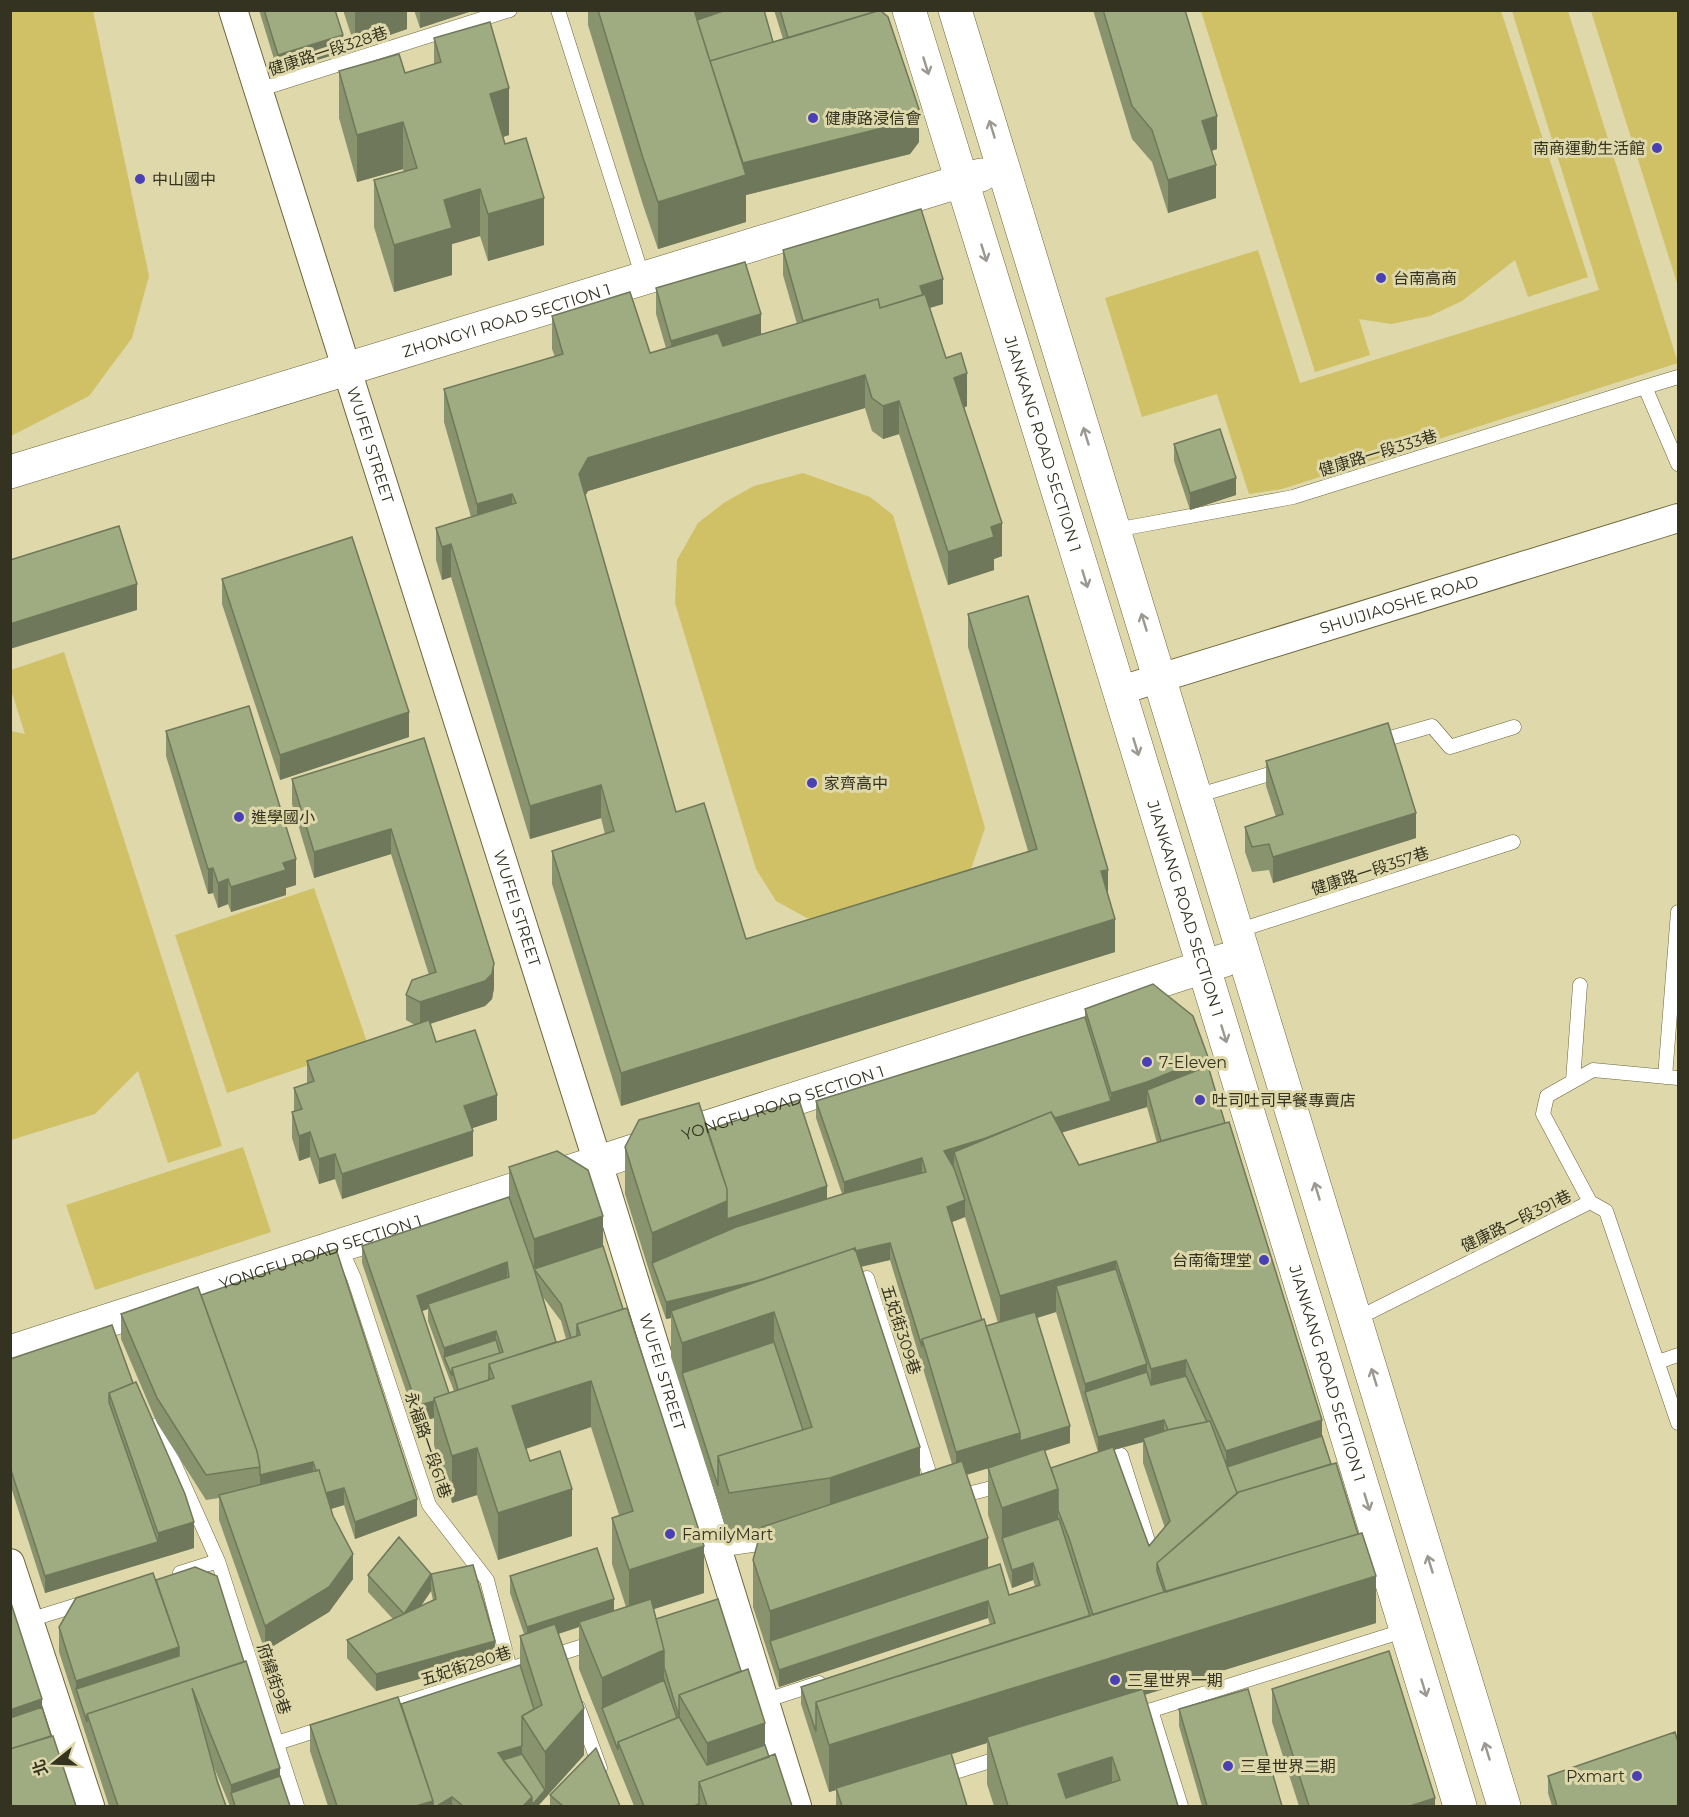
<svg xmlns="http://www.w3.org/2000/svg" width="1689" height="1817" font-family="Montserrat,'Noto Sans TC',sans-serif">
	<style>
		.green { fill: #d0c166 }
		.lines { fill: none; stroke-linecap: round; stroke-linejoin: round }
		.service-casing { stroke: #6d663c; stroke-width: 15 }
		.minor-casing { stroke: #6d663c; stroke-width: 30 }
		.tertiary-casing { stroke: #6d663c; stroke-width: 34 }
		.service { stroke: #fff; stroke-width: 14 }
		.minor { stroke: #fff; stroke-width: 28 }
		.tertiary { stroke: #fff; stroke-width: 33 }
		.wall { fill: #89936e; fill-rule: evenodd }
		.shaded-wall { fill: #6f785a }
		.building { fill: #9fab80; stroke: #6f785a; stroke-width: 1.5; fill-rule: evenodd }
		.oneway { stroke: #9a9890 }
		.poi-dot { fill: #4a40b6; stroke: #ded8aa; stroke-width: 2 }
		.labels { text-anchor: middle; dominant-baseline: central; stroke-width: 6; stroke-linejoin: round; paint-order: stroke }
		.street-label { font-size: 16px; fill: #343220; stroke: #ded8aa }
		.poi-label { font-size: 16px; fill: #343220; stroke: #ded8aa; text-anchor: start }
	</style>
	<rect width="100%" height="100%" fill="#ded8aa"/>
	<path class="green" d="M10,11H93L149,276L132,338L89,396L11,436Z
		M1201,11H1501L1588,277L1528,297L1515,260L1462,301L1430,316L1391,324L1359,319L1370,355L1315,372Z
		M1512,11H1568L1678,363L1282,489L1249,494L1217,394L1142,417L1105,298L1258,250L1300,383L1599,290Z
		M1591,11H1678V286Z
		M803,473L870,497L893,515L985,828L971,869L847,924L807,918L776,901L756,869L675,603L677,560L698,523L725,502L754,486Z
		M64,652L222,1146L168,1163L138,1071L95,1114L11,1140V731L25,734L11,690V670Z
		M314,888L368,1045L227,1093L175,935Z
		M243,1147L271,1232L95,1290L66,1205Z"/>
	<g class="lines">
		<g class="service-casing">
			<path id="service" d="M558,10L643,278
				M258,90L510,10
				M1645,387L1678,377
				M1115,530L1293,497L1645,387L1678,464
				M1376,742L1432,726L1450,747L1514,727
				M1196,796L1283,770
				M1237,931L1513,842
				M1665,1077L1678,912
				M1573,1081L1580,985
				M1590,1202L1606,1211L1678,1423
				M344,1256L354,1278L429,1505L487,1580L510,1669
				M849,1283L867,1278L934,1488
				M1356,1319L1590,1202L1543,1114L1547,1096L1593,1070L1678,1078
				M1658,1362L1678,1355
				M157,1425L218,1561L297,1806
				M1101,1460L1121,1455L1152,1554
				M955,1497L1004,1485
				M717,1550L774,1542
				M180,1573L218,1561
				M29,1620L87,1602
				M549,1657L596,1642
				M764,1701L819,1683
				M578,1707L600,1768
				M383,1710L522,1665
				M1151,1710L1181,1806
				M1133,1716L1406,1630
				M277,1743L327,1727
				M939,1777L1003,1757"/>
		</g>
		<g class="minor-casing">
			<g id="minor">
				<path id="s1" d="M233,10L598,1163L797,1806"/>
				<path id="s2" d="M1118,691L1678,518"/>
				<path d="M10,1563L90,1806"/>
			</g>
		</g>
		<g class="tertiary-casing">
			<g id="tertiary">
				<path id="s3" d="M909,10L1082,569L1460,1806"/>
				<path d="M955,10L1504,1806"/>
				<path id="s4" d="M10,472L981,175"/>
				<path id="s5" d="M10,1352L1225,960"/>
			</g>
		</g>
		<use href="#service" class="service"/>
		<use href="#minor" class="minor"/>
		<use href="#tertiary" class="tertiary"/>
	</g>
	<path class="wall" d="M259,10H335L343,52L278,72Z
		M343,10H407V29L355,47Z
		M414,10H475L420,28Z
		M588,10H764L773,42L783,39L774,10H878L919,142L910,154L746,195V222L658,249L643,205L588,25Z
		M1093,10H1185L1217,149L1211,151L1216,198L1168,213L1152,162L1132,139Z
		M434,38L509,135L503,137L505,144L544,245L488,261L480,236L452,244V275L394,292L374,227V180L404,172L403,169L357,182L339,118V71L405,73L434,65Z
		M783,250L943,304L930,308L946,358L967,406L964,408L1002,556L994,559V570L948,585L899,434L883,439L872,431L865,408L588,491L585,496L676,812L746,939L1028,851L968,647V614L1108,895L1115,952L621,1106L552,884V851L605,834L601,818L530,839L451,577L442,580L436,560V528L471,517L444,422V389L555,357L552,349V316L650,353L666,348L656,314V288L761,335L797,324L783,275Z
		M1174,444L1236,495L1190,510L1174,461Z
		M222,579L409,737L280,780L222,604Z
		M166,731L296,885L286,888V895L231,912L228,904L218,908L213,893L208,894L166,756Z
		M424,738L494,988L492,999L485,1006L430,1024L436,1042L497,1120L472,1128L473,1156L342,1199L335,1179L319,1184L310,1157L299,1161L292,1138V1112L294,1111V1088L307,1084V1061L415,1025L406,1020V995L429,975L391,854L314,878L292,804V779Z
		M1266,761L1416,838L1273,883L1269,870L1252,872L1245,852V827L1276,817L1266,786Z
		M1085,1009L1208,1066L1225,1123L1322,1436L1376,1623L1144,1695L1178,1806H994L987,1784V1743L951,1754L967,1806H836V1790L829,1792L801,1704V1687L990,1625L988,1618L779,1687L753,1607V1560L760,1535L729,1540L718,1503L671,1357V1318L666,1319L652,1280L625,1194V1147L707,1130L827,1199L842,1194L816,1118V1101L1085,1017ZM1147,1107L1157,1143L1079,1165L1062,1132ZM965,1217L998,1323L986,1326L982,1320L952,1222ZM890,1260L952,1464L920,1475L861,1267ZM1056,1312L1098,1452L1051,1468L1045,1451L1070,1443L1037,1318ZM1143,1442V1463L1165,1528L1149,1546L1114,1450ZM992,1467L988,1468V1515L1012,1588L1033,1580L1035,1586L1009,1595L988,1568L966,1475Z
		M509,1167L603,1246L704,1593L654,1609L656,1619L765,1745L769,1757L792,1806H634L579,1669V1627L558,1634L584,1755L538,1806H328L310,1751V1725L401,1704L520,1665V1636L524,1634L510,1593V1576L614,1611L626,1607L612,1564V1518L619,1515L591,1427L526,1449L530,1461L572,1536L498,1560L477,1495L452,1503L434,1445V1418L417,1423L362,1263V1246L509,1197ZM543,1297L561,1321L566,1339L556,1342ZM428,1309V1321L444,1365L454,1391L449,1393L422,1311Z
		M201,1295L417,1516L355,1539L344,1505L331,1509L353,1579L329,1612L265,1651L219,1520V1498L206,1500L157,1423L121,1339V1314Z
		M112,1325L194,1548L45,1593L10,1484V1359Z
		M431,1574L495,1658L376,1691L347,1658V1640L393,1619L368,1592V1575L431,1591L421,1606L433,1600L431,1591Z
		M156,1580L280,1776L290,1806H230L213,1765L226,1806H109L59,1652V1627Z
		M1272,1689L1435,1806H1299L1272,1722Z
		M1179,1709L1282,1806H1202L1179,1726Z
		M1548,1776L1678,1806H1552L1548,1793Z
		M550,1795L620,1806H550Z"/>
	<path class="shaded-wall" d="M355,10H407V29L355,47Z
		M421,10H475L420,28V11Z
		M689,10H761L694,38Z
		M343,35V52L278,72V55Z
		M509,88V135L490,141V94Z
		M919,109V142L910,154L746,195V222L658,249V202L741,164Z
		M1217,116V149L1202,154V121Z
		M403,122V169L357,182V135Z
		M1216,165V198L1168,213V180Z
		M480,189V236L452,244V275L394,292V245L444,200Z
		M544,198V245L488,261V214Z
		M943,279V304L925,309L920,286Z
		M761,314V340L671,366V341Z
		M967,373V406L954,411V378Z
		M865,375V408L588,491L579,507V474L588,458Z
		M899,401V434L883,439V406Z
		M1236,478V495L1190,510V493Z
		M512,494V527L477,536V504Z
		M1002,523V556L994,559V570L948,585V552L991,527Z
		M451,544V577L442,580V547Z
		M137,584V610L10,649V624Z
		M409,712V737L280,780V755Z
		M601,785V818L530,839V806Z
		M1416,813V838L1273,883V857Z
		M391,829V854L314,878V852Z
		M296,859V885L286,888V895L231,912V887L283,863Z
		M213,868V893L208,894V869Z
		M1108,870V903L1101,871Z
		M228,879V904L218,908V883Z
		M1115,919V952L621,1106V1073Z
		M494,963V988L492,999L485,1006L420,1027V1002Z
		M1208,1057V1083L1147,1090V1107L958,1164L954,1152V1165L944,1168V1151L1111,1101V1093Z
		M497,1095V1120L464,1131V1106Z
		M473,1131V1156L342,1199V1174Z
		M310,1132V1157L299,1161V1136Z
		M335,1154V1179L319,1184V1159Z
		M922,1158V1175L844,1199V1182Z
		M827,1186V1204L652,1263V1233L727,1201Z
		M965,1200V1217L947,1224V1207Z
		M603,1216V1263L534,1269V1239Z
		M890,1243V1260L863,1266L757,1298L671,1311V1318L666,1319V1302L863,1249Z
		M1116,1261V1294L1056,1286V1312L1000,1329V1296Z
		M507,1262V1279L428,1304V1309L417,1313V1296Z
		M774,1312V1359L682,1373V1343Z
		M496,1331V1348L444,1357V1365V1348Z
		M1186,1360V1393L1151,1402V1369Z
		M1147,1364V1389L1085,1392V1384Z
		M591,1381V1427L512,1453V1406Z
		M434,1401V1418L417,1423V1406Z
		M1164,1420V1437L1143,1438V1442L1098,1454V1437Z
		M1322,1420V1453L1226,1467V1451Z
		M1070,1426V1443L956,1478V1452L1020,1433Z
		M920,1447V1494L830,1524V1478Z
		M477,1448V1495L452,1503V1456Z
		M313,1462V1479L260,1492V1475Z
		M344,1488V1505L324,1511V1494Z
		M572,1489V1536L498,1560V1513Z
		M1058,1489V1536L1002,1538V1508Z
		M417,1499V1516L355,1539V1522Z
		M194,1522V1548L158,1559V1533Z
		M988,1538V1585L770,1641V1611Z
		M158,1542V1559L45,1593V1576Z
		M704,1546V1593L629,1617V1570Z
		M353,1554V1579L329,1612L265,1651V1626Z
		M1033,1563V1580L1012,1588V1570Z
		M431,1574V1591L404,1631V1614Z
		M1376,1576V1623L989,1743L987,1737V1743L837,1790L836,1788V1790L829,1792V1745Z
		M614,1599V1616L579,1622V1627L527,1644V1627Z
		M988,1601V1618L779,1687V1670Z
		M495,1641V1658L376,1691V1674Z
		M179,1647V1673L76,1689V1681Z
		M664,1650V1697L602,1708V1678Z
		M42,1699V1725L10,1735V1710Z
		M584,1708V1755L538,1806H523L532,1797L545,1790V1752Z
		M765,1723V1770L707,1790V1743Z
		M522,1746V1763L498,1762V1753Z
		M1112,1757V1803L1058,1806V1774Z
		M280,1768V1793H231V1785Z
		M452,1797V1806H437Z
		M1435,1798V1806H1410Z
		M433,1801V1806H416Z"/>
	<path class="building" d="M264,10H335L343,35L278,55Z
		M598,10H694L746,175L658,202L643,158Z
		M726,10H764L773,42L710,61L697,20Z
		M780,10H878V11L788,38Z
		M880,10L888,17L919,109L910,121L743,163L710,61Z
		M1103,10H1185L1217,116L1202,121L1216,165L1168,180L1152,130L1132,106Z
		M490,22L509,88L490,94L505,144L526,138L544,198L488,214L480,189L444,200L452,228L394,245L374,180L417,168L403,122L357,135L339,71L399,54L405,73L441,62L434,38Z
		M921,209L943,279L920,286L923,295L880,308L878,299L803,321L783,250Z
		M745,262L761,314L671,341L656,288Z
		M630,292L650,353L718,333L723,346L878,299L880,308L925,294L946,358L961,353L967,373L954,378L1002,523L991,527L994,537L948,552L899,401L883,406L872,398L865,375L588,458L579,474L676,812L704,803L746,939L1037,849L968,614L1028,596L1108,870L1101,871L1115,919L621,1073L552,851L614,831L601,785L530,806L451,544L442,547L436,528L516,503L512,494L477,504L444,389L563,354L552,316Z
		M1220,429L1236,478L1190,493L1174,444Z
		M119,526L137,584L10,624V560Z
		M352,537L409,712L280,755L222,579Z
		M249,706L296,859L283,863L286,870L231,887L228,879L218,883L213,868L208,869L166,731Z
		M1388,723L1416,813L1273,857L1269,844L1252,847L1245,827L1283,814L1266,761Z
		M424,738L494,963L492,974L485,981L420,1002L406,995L412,980L436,972L391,829L314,852L292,779Z
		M1153,984L1193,1016L1208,1057L1147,1082L1111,1093L1085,1009Z
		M1085,1017L1111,1101L1055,1118L1051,1112L986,1138L944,1151L954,1168L965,1200L947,1207L982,1320L922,1339V1347L890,1243L855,1251V1248L757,1281L666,1302L652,1263L736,1227L846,1193L926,1172L922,1158L844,1182L816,1101Z
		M429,1020L436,1042L475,1030L497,1095L464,1106L473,1131L342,1174L335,1154L319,1159L310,1132L299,1136L292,1112L302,1109L294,1088L314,1081L307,1061Z
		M1208,1066L1225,1123L1161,1141L1147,1090Z
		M799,1100L827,1186L727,1219V1189L707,1130Z
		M699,1103L727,1189V1201L652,1233L625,1147L639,1120Z
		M1051,1112L1079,1165L1229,1122L1322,1420L1226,1451L1186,1360L1151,1369L1116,1261L1000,1296L954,1152Z
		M557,1151L588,1170L603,1216L534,1239L509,1167Z
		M509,1197L534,1269L556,1342L489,1364V1380L458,1390L452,1368L503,1352L496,1331L444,1348L428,1304L509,1277L507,1262L417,1296L449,1393L434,1398V1401L417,1406L362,1246Z
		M603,1246L623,1309L577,1324V1336L571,1338L561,1304L534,1269Z
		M855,1248L920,1447L830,1478L729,1493L718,1456L812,1427L774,1312L682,1343L671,1311Z
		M336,1249L417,1499L355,1522L344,1488L326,1493L319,1470L316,1471L313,1462L260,1475V1467L257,1451L201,1295Z
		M1116,1269L1147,1364L1085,1384L1056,1286Z
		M198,1287L257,1451L260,1467L206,1475L157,1398L121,1314Z
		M627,1308L704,1546L629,1570L612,1518L633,1511L591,1381L512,1406L530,1461L560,1451L572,1489L498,1513L477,1448L452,1456L434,1398L494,1378L489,1364L580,1335L577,1324Z
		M1035,1312L1070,1426L1020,1441V1433L986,1326Z
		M984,1319L1020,1433L956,1452L922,1339Z
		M112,1325L133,1383L109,1393V1402L158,1542L45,1576L10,1467V1359Z
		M496,1340L500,1353L452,1368V1376L444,1357Z
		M774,1342L803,1430L718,1456V1486L682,1373Z
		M1147,1372L1151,1385L1186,1376L1207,1422L1168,1430L1164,1420L1098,1437L1085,1392Z
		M136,1382L185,1494L194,1522L158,1533L109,1393Z
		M1210,1421L1237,1493L1157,1563V1571L1164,1592L1093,1615L1070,1541L1058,1510V1489L1051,1468L1113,1447L1149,1546L1170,1521L1143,1438L1171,1429Z
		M1322,1436L1331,1464L1239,1492L1237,1493L1227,1467Z
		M1044,1449L1058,1489L1002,1508L988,1468Z
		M962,1461L988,1538L770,1611L753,1560L762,1527Z
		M1336,1463L1358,1534L1166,1592L1157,1563L1239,1492Z
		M319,1470L333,1516L353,1554L329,1587L265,1626L219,1495Z
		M1059,1519L1090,1616L816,1702V1732L801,1687L995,1623L988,1601L779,1670L770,1641L1000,1564L1009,1595L1040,1585L1033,1563L1012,1570L1002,1538Z
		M1362,1533L1376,1576L829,1745L816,1702L1170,1590Z
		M399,1537L431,1574L404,1614L436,1599L431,1574L473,1565L495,1641L376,1674L347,1640L404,1614L368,1575Z
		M597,1548L614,1599L527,1627L510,1576Z
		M195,1567L217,1576L244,1662L87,1714V1722L76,1689L179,1656V1647L156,1580Z
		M153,1573L179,1647L76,1681L59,1627L76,1598Z
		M651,1599L664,1650L602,1678L579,1622Z
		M718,1599L741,1671L679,1695V1717L664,1667V1650L656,1619Z
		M10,1600L42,1699L10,1710Z
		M555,1624L584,1708L545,1752L522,1716L542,1705L520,1636Z
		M1389,1651L1435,1798L1410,1806H1309L1272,1689Z
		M246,1661L280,1768L231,1785L192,1688L217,1781L226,1806H118L87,1714Z
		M520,1665L534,1709L522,1716V1746L498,1753L532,1797L523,1806H463L452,1797L437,1806H433V1801L401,1704Z
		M748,1669L765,1723L707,1743L679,1695Z
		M664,1680L677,1718L618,1742V1750L602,1708Z
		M1143,1689L1178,1806H1008L987,1737ZM1112,1757L1120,1780L1066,1798L1058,1774Z
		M1248,1689L1282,1806H1207L1179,1709Z
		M398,1697L433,1801L416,1806H337L310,1725Z
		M42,1707L51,1736L10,1749V1718Z
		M679,1717L707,1765L765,1745L769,1757L699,1782V1804L694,1806H644L618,1742Z
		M1675,1732L1678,1742V1806H1557L1548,1776Z
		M53,1736L76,1806H10V1749Z
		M596,1748L620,1806H563L550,1795Z
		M951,1753L967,1806H842L836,1788Z
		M522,1754L545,1790L532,1805V1797L503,1760Z
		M775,1754L792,1806H707L699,1782Z
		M280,1776L290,1806H235L231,1793Z"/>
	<defs><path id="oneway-shaft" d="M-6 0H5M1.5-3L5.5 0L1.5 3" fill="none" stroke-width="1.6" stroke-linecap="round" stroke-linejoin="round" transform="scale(1.5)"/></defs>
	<g class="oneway">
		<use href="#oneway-shaft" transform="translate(926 66) rotate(73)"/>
		<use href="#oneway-shaft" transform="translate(992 129) rotate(-107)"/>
		<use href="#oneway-shaft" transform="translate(984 253) rotate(73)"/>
		<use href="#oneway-shaft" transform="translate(1086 436) rotate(-107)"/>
		<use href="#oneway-shaft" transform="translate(1085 579) rotate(73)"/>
		<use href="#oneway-shaft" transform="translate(1144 622) rotate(-107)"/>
		<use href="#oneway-shaft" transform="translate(1136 747) rotate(73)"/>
		<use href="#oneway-shaft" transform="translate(1224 1034) rotate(73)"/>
		<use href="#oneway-shaft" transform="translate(1317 1191) rotate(-107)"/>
		<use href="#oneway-shaft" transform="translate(1374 1377) rotate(-107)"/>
		<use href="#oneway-shaft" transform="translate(1367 1502) rotate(73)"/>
		<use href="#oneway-shaft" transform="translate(1430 1564) rotate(-107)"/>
		<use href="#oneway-shaft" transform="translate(1424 1688) rotate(73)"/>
		<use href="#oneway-shaft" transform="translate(1487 1751) rotate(-107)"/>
	</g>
	<g class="poi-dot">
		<circle cx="813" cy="118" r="6"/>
		<circle cx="1657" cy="148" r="6"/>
		<circle cx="140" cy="179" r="6"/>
		<circle cx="1381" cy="278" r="6"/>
		<circle cx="812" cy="783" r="6"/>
		<circle cx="239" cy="817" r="6"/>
		<circle cx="1147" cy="1062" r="6"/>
		<circle cx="1200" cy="1100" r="6"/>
		<circle cx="1264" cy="1260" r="6"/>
		<circle cx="670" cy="1534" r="6"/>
		<circle cx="1115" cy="1680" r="6"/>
		<circle cx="1228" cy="1766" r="6"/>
		<circle cx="1637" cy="1776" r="6"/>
	</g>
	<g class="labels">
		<g class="street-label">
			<text transform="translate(328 51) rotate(-18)">健康路一段328巷</text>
			<text stroke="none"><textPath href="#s4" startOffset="519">ZHONGYI ROAD SECTION 1</textPath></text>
			<text stroke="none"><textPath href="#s3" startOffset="454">JIANKANG ROAD SECTION 1</textPath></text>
			<text stroke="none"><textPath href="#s1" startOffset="456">WUFEI STREET</textPath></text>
			<text transform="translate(1378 453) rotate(-17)">健康路一段333巷</text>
			<text stroke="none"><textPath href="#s2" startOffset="294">SHUIJIAOSHE ROAD</textPath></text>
			<text transform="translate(1370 871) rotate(-18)">健康路一段357巷</text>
			<text stroke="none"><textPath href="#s1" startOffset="942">WUFEI STREET</textPath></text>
			<text stroke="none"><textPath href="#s3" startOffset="940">JIANKANG ROAD SECTION 1</textPath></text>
			<text stroke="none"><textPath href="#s5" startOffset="812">YONGFU ROAD SECTION 1</textPath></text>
			<text transform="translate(1516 1221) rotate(-26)">健康路一段391巷</text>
			<text stroke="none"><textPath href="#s5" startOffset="326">YONGFU ROAD SECTION 1</textPath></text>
			<text transform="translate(901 1330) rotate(72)">五妃街309巷</text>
			<text stroke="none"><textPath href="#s1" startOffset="1428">WUFEI STREET</textPath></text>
			<text stroke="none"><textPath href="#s3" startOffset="1426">JIANKANG ROAD SECTION 1</textPath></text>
			<text transform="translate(428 1445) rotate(71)">永福路一段61巷</text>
			<text transform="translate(466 1666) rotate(-18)">五妃街280巷</text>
			<text transform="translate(274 1679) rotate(72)">府緯街9巷</text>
		</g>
		<g class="poi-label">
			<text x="825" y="118">健康路浸信會</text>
			<text x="1645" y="148" text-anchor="end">南商運動生活館</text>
			<text x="152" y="179">中山國中</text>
			<text x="1393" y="278">台南高商</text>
			<text x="824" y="783">家齊高中</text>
			<text x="251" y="817">進學國小</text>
			<text x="1159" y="1062">7-Eleven</text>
			<text x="1212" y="1100">吐司吐司早餐專賣店</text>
			<text x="1252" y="1260" text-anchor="end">台南衛理堂</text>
			<text x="682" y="1534">FamilyMart</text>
			<text x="1127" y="1680">三星世界一期</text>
			<text x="1240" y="1766">三星世界二期</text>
			<text x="1625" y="1776" text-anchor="end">Pxmart</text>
		</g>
	</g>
	<rect width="1689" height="1817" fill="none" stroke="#343220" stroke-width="24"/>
	<g transform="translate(54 1763) rotate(252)" stroke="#ded8aa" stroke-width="4.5" paint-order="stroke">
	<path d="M0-4.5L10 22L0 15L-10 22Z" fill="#343220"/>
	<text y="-9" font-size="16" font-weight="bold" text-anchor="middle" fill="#343220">北</text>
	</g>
</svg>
